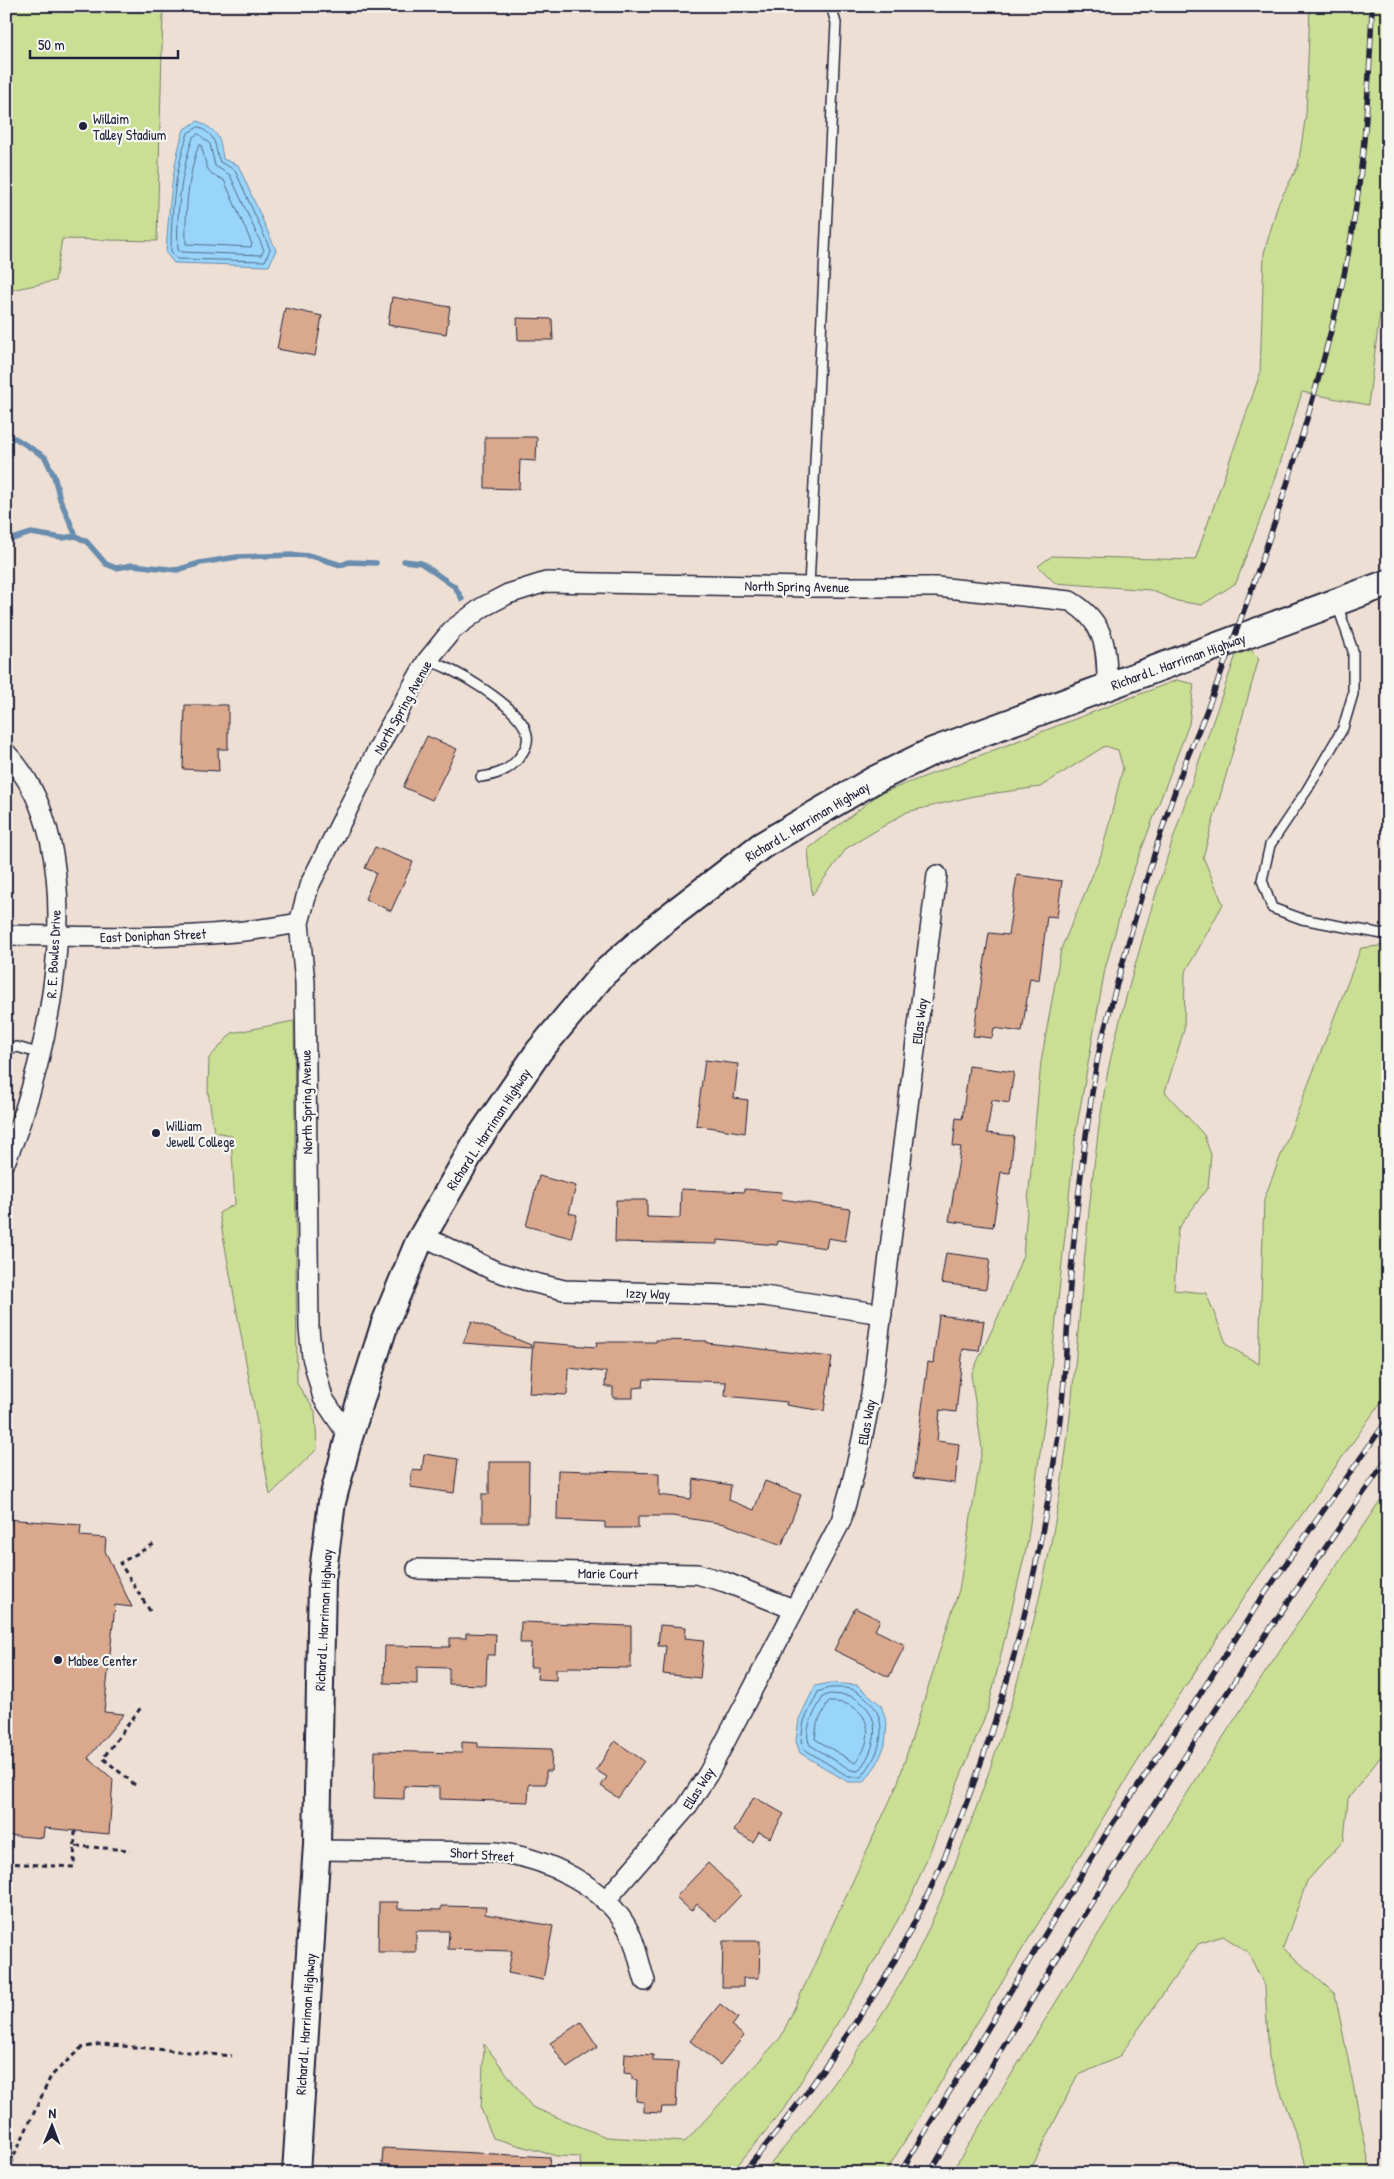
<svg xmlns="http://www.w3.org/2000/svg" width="1394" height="2179" font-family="'Patrick Hand',sans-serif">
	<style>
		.green { fill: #cadf94; stroke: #768068 }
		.water { fill: #99d5fa; stroke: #698dae }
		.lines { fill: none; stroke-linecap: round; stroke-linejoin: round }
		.shore { stroke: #526a87; stroke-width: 1 }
		.stream { stroke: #698dae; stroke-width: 5.5 }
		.building { fill: #daa88d; stroke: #22223b }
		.service-casing { stroke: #22223b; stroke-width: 12 }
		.minor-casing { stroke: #22223b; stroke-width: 22 }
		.secondary-casing { stroke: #22223b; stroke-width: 30 }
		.path { stroke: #22223b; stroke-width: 3; stroke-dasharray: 5 4; stroke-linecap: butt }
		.service { stroke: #f6f6f2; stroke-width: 9 }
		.minor { stroke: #f6f6f2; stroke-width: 19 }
		.secondary { stroke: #f6f6f2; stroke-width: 26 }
		.rail-casing { stroke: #22223b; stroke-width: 5.5 }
		.rail { stroke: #f6f6f2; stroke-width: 4; stroke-dasharray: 11; stroke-linecap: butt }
		.poi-dot { fill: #22223b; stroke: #f6f6f2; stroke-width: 2 }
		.labels { text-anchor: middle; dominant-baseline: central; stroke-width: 4.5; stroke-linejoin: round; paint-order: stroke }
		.poi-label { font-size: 14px; fill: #22223b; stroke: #f6f6f2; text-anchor: start }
		.street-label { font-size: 14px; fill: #22223b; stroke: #f6f6f2 }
	</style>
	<rect width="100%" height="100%" fill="#eedfd4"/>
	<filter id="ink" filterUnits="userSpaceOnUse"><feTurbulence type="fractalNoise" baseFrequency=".02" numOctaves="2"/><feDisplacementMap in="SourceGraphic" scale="10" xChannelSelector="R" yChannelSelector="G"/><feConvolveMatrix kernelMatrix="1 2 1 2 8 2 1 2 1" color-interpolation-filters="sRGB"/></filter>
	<g filter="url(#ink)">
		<path class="green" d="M6,6H66L68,12H163L157,241L62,239L55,281L6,291Z
			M1310,6H1388V251L1368,405L1302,392L1275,480L1236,583L1202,605L1177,601L1150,590L1055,583L1038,566L1052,556L1195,560L1260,374L1264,253L1278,204L1298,166L1306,114Z
			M1251,650L1259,658L1203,857L1223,904L1185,973L1184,1030L1165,1092L1204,1135L1211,1155L1208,1187L1178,1229L1174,1290L1206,1293L1227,1345L1259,1364L1264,1199L1361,948L1388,945V1392L1244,1597L1160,1725L885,2173H763C814,2113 861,2050 901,1983C928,1937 947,1885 966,1835C1013,1712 1049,1582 1066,1451C1081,1328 1085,1204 1106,1081C1114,1039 1126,997 1138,955C1166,854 1201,755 1236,655Z
			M1177,680L1194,684L1189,724L1128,885L1105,969L1076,1131L1048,1395L1027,1545L988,1709L912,1895L858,1990L783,2110L731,2173H581L580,2157L556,2156L493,2138L481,2109L484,2044L532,2107L606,2137L685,2142L781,2037L897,1785L959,1590L982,1449L971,1375L1003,1306L1023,1255L1041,1062L1061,949L1101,855L1123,768L1118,750L1105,746L1040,787L974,796L907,812L847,848L812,895L808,849L879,794Z
			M294,1021L297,1384L315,1411L317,1449L270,1495L219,1213L235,1204L231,1135L214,1132L208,1091L209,1058L232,1033Z
			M1388,1489V1747L1348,1799L1344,1840L1307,1881L1283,1948L1335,1994L1371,2173H1307L1304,2158L1269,2058L1265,1987L1248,1952L1223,1936L1198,1944L1119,2057L1077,2076L1029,2173H951C1092,1942 1235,1712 1388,1489Z"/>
		<path class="water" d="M198,121C219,132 220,137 223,159L238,165L276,250L269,266L174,263L166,253C169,210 171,170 184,129Z
			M829,1683L857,1685L881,1705L887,1724L885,1745L877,1764L864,1782H848L800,1753L796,1741L799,1719L815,1686Z"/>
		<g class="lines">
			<path class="shore" d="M199,127C219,138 213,144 220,162L235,170L270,249L265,261L177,259L171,251C171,212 175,170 188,133Z
				M199,134L210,144L215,166L230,175L264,250L261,255L181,252L178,250C176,213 181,172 193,137Z
				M201,145L207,168L213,175L224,180L252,244L251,247L186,244C185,212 188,177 198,147Z
				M829,1688C837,1688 850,1687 856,1691C892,1711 885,1750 861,1777H849L804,1749L801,1740L804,1721L818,1692Z
				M830,1694C837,1695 847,1694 853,1697C884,1713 878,1748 858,1771L851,1770L810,1745C802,1730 816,1710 823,1697Z
				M829,1702C868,1700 879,1735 855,1763L815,1739L817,1724Z"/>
			<path class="stream" d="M6,439L15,438L45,457L54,476L60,499L76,536L87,542L106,564L116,568L133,565L177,570L200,563L237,557L295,555L312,556L341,565L349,562L376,563
				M6,541L31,533L62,538L76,536
				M404,561L421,563L455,587L462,599"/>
		</g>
		<path class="building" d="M392,297L450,307L446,334L388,325Z
			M285,308L322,316L315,356L277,349Z
			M517,318L552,319L553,340H518Z
			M485,437H537L536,461L520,460L519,489L485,488Z
			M185,705H228V749H218L219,771L183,769Z
			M427,736L457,749L432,800L403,787Z
			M375,847L413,862L391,911L365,899L376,873L365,868Z
			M1017,875L1062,881L1057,917L1047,916L1039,980L1030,978L1022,1032L994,1028L992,1038L973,1036L989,933L1008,935Z
			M705,1060L738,1064L734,1098L748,1100L745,1133L696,1125Z
			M969,1066L1014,1072L1009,1103L992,1100L987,1133L1014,1136L1010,1173L1001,1172L993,1227L949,1221L961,1147L953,1146L956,1118L962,1119Z
			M539,1176L576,1186L569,1213L577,1215L571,1238L526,1226Z
			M681,1189L744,1192V1189L782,1192L781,1199L850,1209L845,1241L828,1238L826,1248L778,1241L777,1245L717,1240V1244L615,1242L616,1200H647V1217L680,1218Z
			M946,1253L990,1259L986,1289L941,1283Z
			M939,1315L984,1321L979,1351L963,1349L956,1412L940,1410L937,1441L959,1444L955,1483L913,1478L928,1362L933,1363Z
			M472,1321L531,1345L530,1348L463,1343Z
			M656,1340L707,1341V1343L832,1357L824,1411L786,1405L787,1402L725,1396L726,1382L644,1379L643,1387L633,1388V1398H613V1387H605L606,1372L568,1368L567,1395L529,1393L533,1342L596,1347L597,1342H656Z
			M424,1454L458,1459L454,1493L410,1487L412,1470L422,1471Z
			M489,1462H529L528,1522H482V1494H489Z
			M558,1470L659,1473V1495L691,1499L694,1479L731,1485L729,1500L754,1510L765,1481L801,1495L782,1545L725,1524L672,1516H638V1528H605V1522L557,1520Z
			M6,1519L81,1525L80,1536L106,1538L105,1551L132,1607L115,1605L104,1712L124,1714L88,1758L113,1779L109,1834L44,1828L43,1838L6,1835Z
			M855,1608L880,1620L875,1630L905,1645L889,1677L834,1650Z
			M521,1622L631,1626V1668L568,1667V1669H556V1680L537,1679L538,1667H530L531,1643H520Z
			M660,1625L686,1627L685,1638L704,1640L700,1678L663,1674L666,1646H658Z
			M466,1633L496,1634L495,1655H487L486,1685L449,1684V1668L417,1667V1684L384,1683L385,1646L450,1647V1638H466Z
			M615,1741L644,1761L618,1798L601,1786L607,1777L596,1770Z
			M462,1742L478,1743V1747L552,1749L551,1771H546V1784H529L528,1802L440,1799V1787L404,1786V1799L374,1798L375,1751L462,1753Z
			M754,1797L784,1814L770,1838L759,1832L753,1842L734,1831Z
			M708,1863L741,1895L716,1921L697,1904L691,1911L676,1897Z
			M379,1902H398V1909L441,1910V1906L486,1907L485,1914L553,1926L543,1980L508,1973L512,1951L448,1949L449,1931H416V1952H378Z
			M723,1941H760L759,1978H743V1987H722Z
			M720,2004L738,2018L732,2026L744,2036L720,2065L690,2041Z
			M581,2022L598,2047L567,2068L550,2043Z
			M625,2053L653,2055V2061L678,2062L676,2107H662L661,2113L644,2112V2102L636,2101L637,2080L632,2079V2074L624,2073Z
			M383,2148L550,2157L548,2173H400L390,2165L382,2164Z"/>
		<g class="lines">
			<g class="service-casing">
				<path id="service" d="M809,587L836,23L831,6
					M1337,604L1353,651V694L1343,728L1307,790L1270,845L1262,880L1272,908L1302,919L1388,935
					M427,661C451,665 519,707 526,731C530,742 525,750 518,759C508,771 496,775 481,777
					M6,1049L17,1047L41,1054"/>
			</g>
			<g class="minor-casing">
				<path id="minor" d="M6,753C96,845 51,1055 6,1160
					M6,935C104,937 203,941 299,923
					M423,1236L495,1271L531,1282L564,1290L764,1296L882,1314
					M349,1437L323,1398L312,1357L309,1329L305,982L299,923L309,886L386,733L427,661L452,630L483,607L508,594L546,582L809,587H937L1070,601C1106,622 1107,649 1107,687
					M417,1569L697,1574L725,1582L793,1609
					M316,1850L495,1852C545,1857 607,1886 630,1933C637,1948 640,1966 645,1981
					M605,1901L686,1808L708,1774L841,1521C855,1475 865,1430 873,1383L937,875"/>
			</g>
			<g class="secondary-casing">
				<path id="secondary" d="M296,2173L317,1844L322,1579L332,1502L349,1437L385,1323L418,1244L476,1143L539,1051L604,973L665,920L761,846L874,780L933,751L1388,583"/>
			</g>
			<path class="path" d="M150,1611L120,1563L156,1543
				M135,1785L103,1758L142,1706
				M76,1846L130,1850
				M6,1863L74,1867L75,1831
				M9,2173L14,2156L51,2076L81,2048L101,2044L232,2056"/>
			<use href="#service" class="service"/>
			<use href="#minor" class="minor"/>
			<use href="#secondary" class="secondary"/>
			<g class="rail-casing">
				<path id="rail" d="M743,2173C783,2126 819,2077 853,2026C868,2004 884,1982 896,1958C986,1790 1038,1600 1061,1411C1067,1362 1067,1312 1072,1262C1076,1212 1082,1163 1089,1114C1093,1087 1096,1060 1103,1035C1127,946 1151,857 1182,771C1190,749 1200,728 1208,707C1222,671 1235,635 1248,599C1283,502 1314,403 1338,302C1361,205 1369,106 1372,6
					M900,2173L1109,1829L1193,1705L1261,1599L1388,1419
					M930,2173C1070,1927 1225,1689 1388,1458"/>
			</g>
			<use href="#rail" class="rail"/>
		</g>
	</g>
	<g class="poi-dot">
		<circle cx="83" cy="126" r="5"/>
		<circle cx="156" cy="1133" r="5"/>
		<circle cx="58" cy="1660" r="5"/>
	</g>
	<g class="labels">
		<g class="poi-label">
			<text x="93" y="118">Willaim<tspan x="93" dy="16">Talley Stadium</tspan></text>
			<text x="166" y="1125">William<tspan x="166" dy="16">Jewell College</tspan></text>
			<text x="68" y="1660">Mabee Center</text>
		</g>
		<g class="street-label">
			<text transform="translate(797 586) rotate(1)">North Spring Avenue</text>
			<text transform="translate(1178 661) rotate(-20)">Richard L. Harriman Highway</text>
			<text transform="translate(402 707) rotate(-61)">North Spring Avenue</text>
			<text transform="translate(807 821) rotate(-31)">Richard L. Harriman Highway</text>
			<text transform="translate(153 935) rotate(-2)">East Doniphan Street</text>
			<text transform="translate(53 954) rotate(-87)">R. E. Bowles Drive</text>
			<text transform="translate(919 1021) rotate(-83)">Ellas Way</text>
			<text transform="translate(306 1102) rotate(-91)">North Spring Avenue</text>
			<text transform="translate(488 1129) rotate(-57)">Richard L. Harriman Highway</text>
			<text transform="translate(648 1293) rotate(2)">Izzy Way</text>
			<text transform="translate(866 1422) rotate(-80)">Ellas Way</text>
			<text transform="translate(608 1573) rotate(1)">Marie Court</text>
			<text transform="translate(323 1620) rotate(-87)">Richard L. Harriman Highway</text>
			<text transform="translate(698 1788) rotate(-58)">Ellas Way</text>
			<text transform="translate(482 1854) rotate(4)">Short Street</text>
			<text transform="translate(305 2024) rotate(-86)">Richard L. Harriman Highway</text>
		</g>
	</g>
	<rect width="1394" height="2179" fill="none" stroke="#f6f6f2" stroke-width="25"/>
	<rect x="12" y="12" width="1369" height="2154" fill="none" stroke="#22223b" stroke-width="2" filter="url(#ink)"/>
	<g transform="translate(52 2126) rotate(1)" stroke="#f6f6f2" stroke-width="4" paint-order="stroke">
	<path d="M0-4L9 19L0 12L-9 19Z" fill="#22223b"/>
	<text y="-8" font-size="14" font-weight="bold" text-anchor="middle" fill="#22223b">N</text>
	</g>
	<path d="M30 50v8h148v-8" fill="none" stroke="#22223b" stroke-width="2.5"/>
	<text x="38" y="50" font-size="15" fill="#22223b" stroke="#f6f6f2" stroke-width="4" paint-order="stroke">50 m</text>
</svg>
